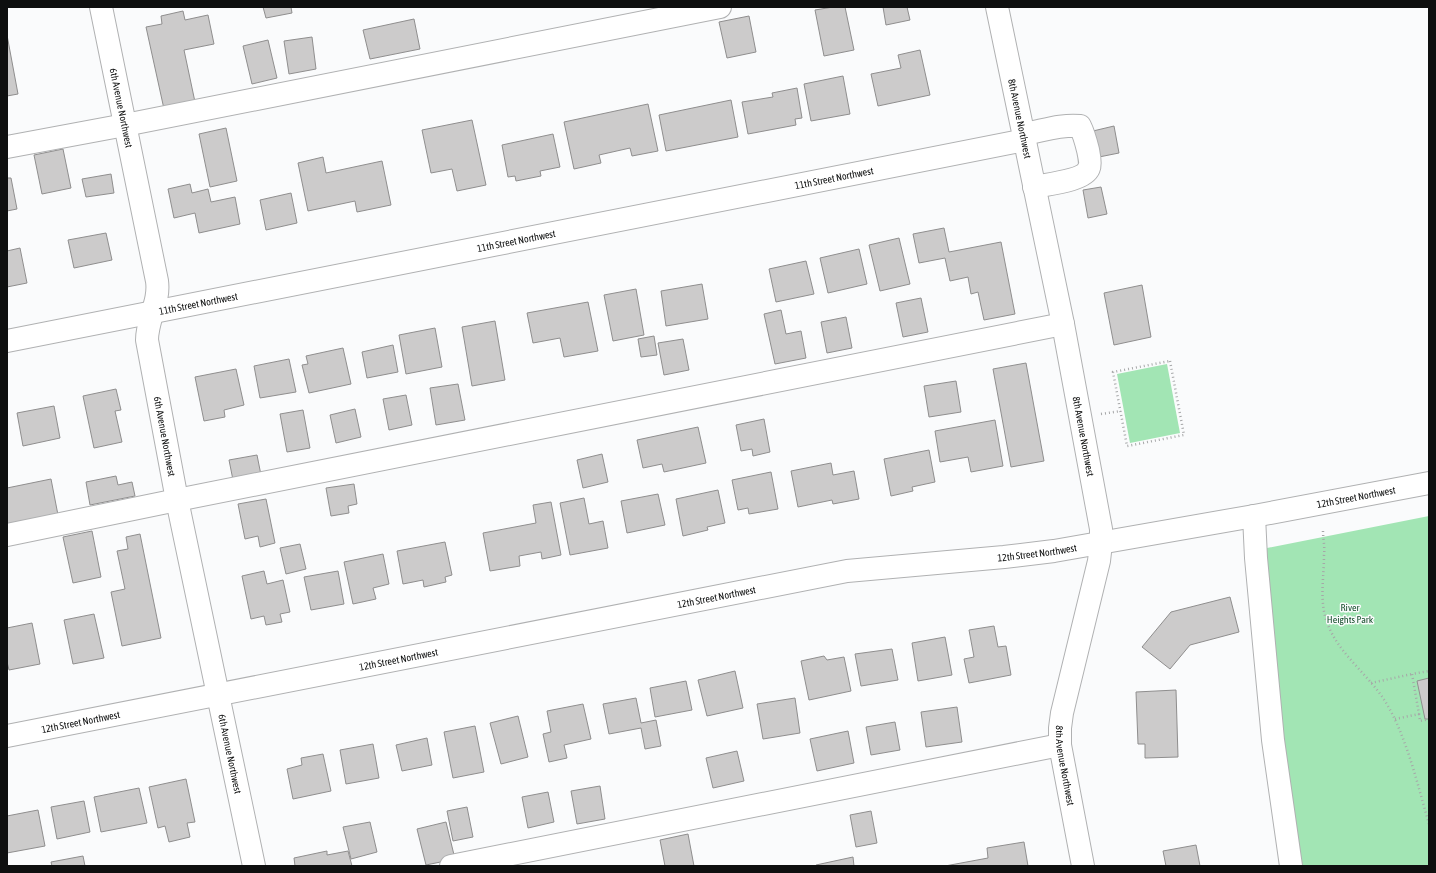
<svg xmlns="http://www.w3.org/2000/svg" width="1436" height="873" font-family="'Asap Condensed',sans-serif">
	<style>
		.green { fill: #a2e5b4 }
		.building { fill: #cccbcb; stroke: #8f8e8e }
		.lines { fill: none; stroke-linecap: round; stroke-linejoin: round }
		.minor-casing { stroke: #b0b1b2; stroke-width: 24 }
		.path { stroke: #a6a7a8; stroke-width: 2.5; stroke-dasharray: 1 3; stroke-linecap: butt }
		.minor { stroke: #fff; stroke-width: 22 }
		.labels { text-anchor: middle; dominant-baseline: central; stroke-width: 3; stroke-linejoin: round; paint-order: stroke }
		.street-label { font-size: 10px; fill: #0e0f0f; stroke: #fafbfc }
		.park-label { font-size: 10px; fill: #144d2a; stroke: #fafbfc }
	</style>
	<rect width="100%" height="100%" fill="#fafbfc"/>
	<path class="green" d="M1167,364L1180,433L1130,443L1117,374Z
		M1429,516V866H1299L1262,549Z"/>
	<path class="building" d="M263,7H291L292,13L266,18Z
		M833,7H845L854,50L824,56L815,10Z
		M883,7H907L910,20L886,25Z
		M183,11L185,20L208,15L214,44L184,50L195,102L164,109L146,27L162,24L161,16Z
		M749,16L756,52L727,58L719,22Z
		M414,19L420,49L370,59L363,30Z
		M7,35L18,94L7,96Z
		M312,37L316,69L289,74L284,41Z
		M268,40L277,78L252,84L243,46Z
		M920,50L930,95L878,106L871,74L901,68L898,55Z
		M843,76L850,114L811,121L804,84Z
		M797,88L802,118L795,119L796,125L748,134L742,102L773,97L772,93Z
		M731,100L738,137L666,151L659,115Z
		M648,104L658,151L632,156L630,148L599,155L601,163L574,169L564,122Z
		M472,120L486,185L457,191L452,169L431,173L422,130Z
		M1114,126L1119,153L1099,157L1093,131Z
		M226,128L237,181L210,187L199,134Z
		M553,134L560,167L540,171L541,176L516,181L515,176L508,177L502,145Z
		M63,149L71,188L42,194L34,155Z
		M323,157L326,173L382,161L391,205L357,212L355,201L308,211L298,163Z
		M111,174L114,193L86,197L82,179Z
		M7,178H11L17,209L7,211Z
		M190,184L192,193L208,189L211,202L235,197L240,224L199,233L195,213L174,218L168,189Z
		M1101,187L1107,214L1088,218L1083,190Z
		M291,193L297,223L266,230L260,200Z
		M944,228L949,252L1001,242L1015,314L984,320L978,292L971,294L968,277L950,281L945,258L919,263L913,234Z
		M106,233L112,260L74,268L68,240Z
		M899,238L910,284L880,291L869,245Z
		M20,248L27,283L7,287V251Z
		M859,249L867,284L828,293L820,258Z
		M806,261L814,294L776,302L769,269Z
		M702,284L708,319L666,326L661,291Z
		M1142,285L1151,337L1114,345L1104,293Z
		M636,289L644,335L613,341L604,295Z
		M921,298L928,332L903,337L896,303Z
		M588,302L598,351L564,357L560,338L533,343L527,313Z
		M781,310L786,334L801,331L806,358L775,364L764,314Z
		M846,317L852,348L827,353L821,322Z
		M495,321L505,380L472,386L462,327Z
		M435,328L442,367L406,374L399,335Z
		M654,336L657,355L641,357L638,339Z
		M683,339L689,370L664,375L658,343Z
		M393,345L398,372L367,378L362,352Z
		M343,348L351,384L309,393L302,365L308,364L306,356Z
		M289,359L296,392L260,398L254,366Z
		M1026,363L1044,461L1011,467L993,369Z
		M236,369L244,405L224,410L225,417L204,421L195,377Z
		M956,381L961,412L929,417L924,386Z
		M458,384L465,420L436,425L430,388Z
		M116,389L121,410L115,411L122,442L94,448L83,396Z
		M406,395L412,425L389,430L383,399Z
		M54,406L60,438L23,446L17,413Z
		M355,409L361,437L336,443L330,415Z
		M303,410L310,448L287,452L280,414Z
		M764,419L770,452L753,456L752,449L741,451L736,425Z
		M995,420L1003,466L971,472L968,457L940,462L935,431Z
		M698,427L706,463L664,472L662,464L643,468L637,440Z
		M929,450L935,482L912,487L913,491L891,496L884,459Z
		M602,454L608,482L583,488L577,460Z
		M257,455L261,475L233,480L229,460Z
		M831,463L833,475L854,471L859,499L833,504L832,500L798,507L791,471Z
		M771,472L778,509L749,514L748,508L738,510L732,480Z
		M116,476L118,485L132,482L135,496L90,505L86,482Z
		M51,479L58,515L7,525V488Z
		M354,484L357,504L348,506L349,513L331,516L326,488Z
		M718,490L725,523L707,527L708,530L683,536L676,499Z
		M658,494L665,525L627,533L621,501Z
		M584,498L589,524L603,521L608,548L570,555L560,503Z
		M266,499L275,543L260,547L258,536L245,539L238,504Z
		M551,502L561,555L542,559L541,552L519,556L520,566L490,571L483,533L536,523L533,505Z
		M92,531L101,577L73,583L63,537Z
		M140,534L161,638L122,646L111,592L125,589L117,551L128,549L126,537Z
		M445,542L452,575L445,577L446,582L424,587L423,580L403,584L397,551Z
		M300,544L306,569L286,574L280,548Z
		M383,554L389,584L373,588L376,599L353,604L344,562Z
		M264,571L267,584L283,580L290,612L280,614L282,622L266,625L264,616L251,619L242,576Z
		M338,571L344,604L311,610L304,577Z
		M1230,597L1239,632L1190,645L1170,669L1142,647L1171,612Z
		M94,614L104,658L73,664L64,620Z
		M32,623L40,664L9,670L7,662V628Z
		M994,626L998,647L1006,646L1011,675L969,683L964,659L974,657L969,630Z
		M945,637L952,675L918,681L912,643Z
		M892,649L898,680L861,686L855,654Z
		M824,656L827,660L844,657L851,691L809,700L801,661Z
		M735,671L743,708L707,716L698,680Z
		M1429,678V719H1425L1417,681Z
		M686,681L692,710L655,717L650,688Z
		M1176,690L1178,757L1145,758V744H1138L1136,692Z
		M636,698L641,723L656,720L661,746L645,749L641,728L609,734L603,704Z
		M795,698L800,733L763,739L757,704Z
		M583,704L591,739L564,745L567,758L549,762L543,734L551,732L547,711Z
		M957,707L962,742L926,747L921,712Z
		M518,716L528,757L501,764L490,723Z
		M895,722L900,750L871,755L866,727Z
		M475,726L484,772L453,778L444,732Z
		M848,731L854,763L817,771L810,739Z
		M427,738L432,765L402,771L396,745Z
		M373,744L379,778L346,784L340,750Z
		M737,751L744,781L713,788L706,758Z
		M323,754L331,791L293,799L287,769L302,765L301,758Z
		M186,779L195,822L187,823L190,837L169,842L165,826L158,828L149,787Z
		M600,786L605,819L577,824L571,791Z
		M139,788L147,823L101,832L94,797Z
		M548,792L554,822L528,828L522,797Z
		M84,801L90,832L57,839L51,807Z
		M467,807L473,837L453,841L447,811Z
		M38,810L45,846L7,853V816Z
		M871,811L877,843L856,847L850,815Z
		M370,822L377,852L351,859L343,827Z
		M446,822L455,859L426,865L417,829Z
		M688,834L694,866H665L660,840Z
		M1024,842L1028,866H945L988,858L987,848Z
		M1196,845L1200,866H1166L1163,851Z
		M327,851V855L348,851L352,866H295L294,858Z
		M83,856L85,866H52L51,862Z
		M853,857L854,866H817L816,865Z"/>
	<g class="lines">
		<g class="minor-casing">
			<g id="minor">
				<path id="s1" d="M101,7L157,281C160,302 147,319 147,340L177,500L254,866"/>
				<path id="s2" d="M997,7L1063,324L1101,529V543L1099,561L1062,713L1060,728V745L1083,866"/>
				<path d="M1023,134C1042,131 1061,124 1080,126C1084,134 1086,142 1088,150C1089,155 1091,164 1089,168C1084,181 1047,184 1034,187"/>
				<path d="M7,147L125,125L720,7"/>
				<path id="s3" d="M7,341L1025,140"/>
				<path d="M1254,516L1256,558L1273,740L1291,866"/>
				<path d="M7,535L177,500L1063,324"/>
				<path id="s4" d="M7,736L847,571L1004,557L1054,551L1254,516L1429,483"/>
				<path d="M451,866L1060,745"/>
			</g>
		</g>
		<path class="path" d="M1170,361L1184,435L1127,446L1113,372Z
			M1101,414L1121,411
			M1323,531C1323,539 1325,547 1324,555C1324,576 1320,596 1325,616C1334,650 1364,670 1383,698C1406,733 1417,783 1429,824
			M1371,683L1412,674
			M1419,714L1420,721L1429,719
			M1395,719L1419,714L1412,674L1429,671"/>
		<use href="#minor" class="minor"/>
	</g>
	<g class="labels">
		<g class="street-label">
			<text stroke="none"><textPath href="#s1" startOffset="103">6th Avenue Northwest</textPath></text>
			<text stroke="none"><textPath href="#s2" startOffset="114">8th Avenue Northwest</textPath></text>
			<text stroke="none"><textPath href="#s3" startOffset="843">11th Street Northwest</textPath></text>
			<text stroke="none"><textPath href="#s3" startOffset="519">11th Street Northwest</textPath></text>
			<text stroke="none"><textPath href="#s3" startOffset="195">11th Street Northwest</textPath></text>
			<text stroke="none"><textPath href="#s1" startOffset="438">6th Avenue Northwest</textPath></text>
			<text stroke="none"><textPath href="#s2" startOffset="438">8th Avenue Northwest</textPath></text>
			<text stroke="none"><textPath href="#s4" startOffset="1371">12th Street Northwest</textPath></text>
			<text stroke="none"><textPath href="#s4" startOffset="1047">12th Street Northwest</textPath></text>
			<text stroke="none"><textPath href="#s4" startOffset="723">12th Street Northwest</textPath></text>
			<text stroke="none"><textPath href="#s4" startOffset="399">12th Street Northwest</textPath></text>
			<text stroke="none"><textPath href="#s4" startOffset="75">12th Street Northwest</textPath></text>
			<text stroke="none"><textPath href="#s1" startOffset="762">6th Avenue Northwest</textPath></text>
			<text stroke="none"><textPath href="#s2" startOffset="774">8th Avenue Northwest</textPath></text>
		</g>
		<g class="park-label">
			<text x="1350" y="607">River<tspan x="1350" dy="12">Heights Park</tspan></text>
		</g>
	</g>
	<rect width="1436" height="873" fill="none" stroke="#0e0f0f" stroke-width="16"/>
</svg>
